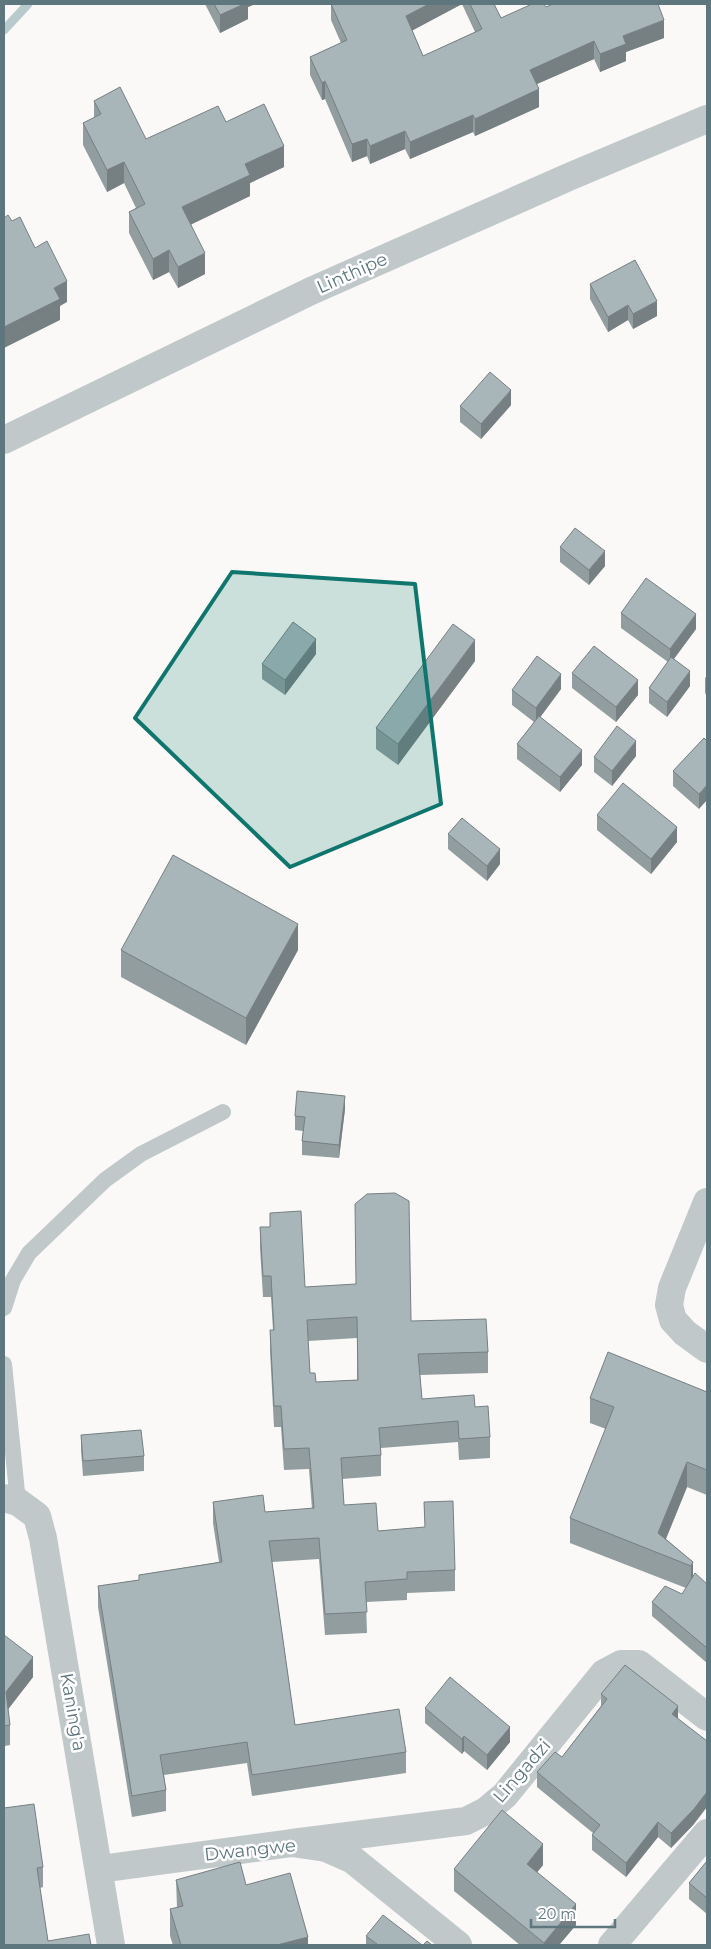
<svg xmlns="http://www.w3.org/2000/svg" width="711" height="1949" font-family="Montserrat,sans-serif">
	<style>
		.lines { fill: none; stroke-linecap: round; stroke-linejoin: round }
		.stream { stroke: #b9cacc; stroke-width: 9 }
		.service { stroke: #c0c8ca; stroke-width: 16 }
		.minor { stroke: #c0c8ca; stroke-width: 28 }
		.wall { fill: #919d9f; fill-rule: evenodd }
		.shaded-wall { fill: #767f82 }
		.building { fill: #a9b6b9; stroke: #767f82; fill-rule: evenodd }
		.marked { fill: #0f766e; fill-opacity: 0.2; stroke: #0f766e; stroke-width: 4; stroke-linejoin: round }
		.labels { text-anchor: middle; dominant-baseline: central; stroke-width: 5; stroke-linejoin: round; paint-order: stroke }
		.street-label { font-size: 18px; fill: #5e767e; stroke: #fff }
	</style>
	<rect width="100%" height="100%" fill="#faf9f7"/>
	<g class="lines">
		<path class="stream" d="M4,30L28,4"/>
		<path class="service" d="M4,1308L13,1280L29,1253L105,1180L141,1154L223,1112
			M4,1364L18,1502"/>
		<path class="minor" d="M4,440L311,291L571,176L707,119
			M707,1202L672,1288L669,1305L673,1320L685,1333L707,1349
			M4,1498L18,1502L37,1516L43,1538L111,1945
			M292,1843L466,1821L486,1811L505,1795L604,1673L621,1664H639L707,1717
			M100,1869L292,1843L326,1848L353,1860L458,1945
			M612,1945L707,1833"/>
	</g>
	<path class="wall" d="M205,4H255L248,7V19L220,33Z
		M331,4H494L501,18L546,7L664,38L626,52V61L600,72L594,59L537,84L539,107L475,136L473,132L410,159L405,149L370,164L367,156L352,162L325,99L322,100L310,75V57L341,43L331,20ZM462,4L475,32L423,56L412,30Z
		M94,101L146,139L226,122L284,167L250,183V196L191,224L205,274L178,288L169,272L153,280L129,233V212L136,208L124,183L107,192L83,145V123L94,118Z
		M590,284L657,316L633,329L628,320L608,332L590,299Z
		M511,405L481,439L460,422V406Z
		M560,547L605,566L589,585L560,562Z
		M621,613L696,629L674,659L690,686L667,717L649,703V688L668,662L621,628Z
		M316,654L285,695L262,679V664Z
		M475,661L398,765L376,749V728Z
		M572,673L638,695L616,722L572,688Z
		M707,676V696L705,693V678Z
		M561,689L540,717L582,765L560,792L517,759V744L534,722L512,705V690Z
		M704,738L699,809L673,786V771Z
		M636,756L612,786L594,772V757Z
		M597,815L677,842L651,874L597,830Z
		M448,834L500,864L487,881L448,849Z
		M121,950H298L246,1045L121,977Z
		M345,1109L339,1158L302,1155V1141L303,1131L295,1130V1116Z
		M270,1213L305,1287L411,1321L488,1352V1373L420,1375L422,1399L475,1407L490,1437V1458L459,1460L458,1442L381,1448V1476L342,1479L344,1505L378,1531L425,1527L424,1502L455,1570V1591L407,1593V1600L366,1602L367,1633L325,1635L319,1559L272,1562L295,1725L406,1752V1773L252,1796L247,1763L164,1775L166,1790V1811L132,1817L98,1607V1586L139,1580V1575L219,1562L213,1523V1502L265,1512L312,1509L309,1469L284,1470L281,1427H274L270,1351V1330H273L271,1297H263L260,1248V1227H270ZM357,1338V1380L316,1382L310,1373L308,1341Z
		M707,1392V1495L687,1487L666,1539L693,1562V1575L707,1584V1672V1663L652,1616V1602L682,1594L686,1588L570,1543V1518L606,1429L590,1423V1398Z
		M81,1435L144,1456V1471L83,1476L81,1450Z
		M4,1636L33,1677L8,1709L10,1725V1745L5,1746V1759H4Z
		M601,1694L678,1718L694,1824L671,1848L658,1837L626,1877L592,1850V1835L593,1833L537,1787V1772L562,1757L601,1706Z
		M425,1708L510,1742L487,1770L464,1751L462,1754L425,1723Z
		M4,1808L43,1867V1887L40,1888L48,1941L4,1945Z
		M707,1861V1914L689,1899V1883Z
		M543,1865L537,1872L576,1925L559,1945H520L454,1891V1869Z
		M176,1880L246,1885L308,1945H173L170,1936V1909L177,1908Z
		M366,1936L422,1945H366Z"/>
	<path class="shaded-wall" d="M243,4H255L248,7V19L220,33V15Z
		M429,4H462L406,34V16Z
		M664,20V38L626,52V61L600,72V54L623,36Z
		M594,41V59L530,87V70Z
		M325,81V99L322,100V83Z
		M539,89V107L475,136V119Z
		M473,115V132L410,159V142Z
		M405,131V149L370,164V146Z
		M367,139V156L352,162V144Z
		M284,146V167L250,183V196L182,229V207L245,164Z
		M124,162V183L107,192V170Z
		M169,250V272L153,280V259Z
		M205,253V274L178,288V267Z
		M67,281V302L60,306V320L4,348V327L54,288Z
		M657,301V316L633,329V314Z
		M628,305V320L608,332V317Z
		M511,390V405L481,439V424Z
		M605,551V566L589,585V570Z
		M696,614V629L670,664V649Z
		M316,639V654L285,695V680Z
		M475,640V661L398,765V744Z
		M690,671V686L667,717V702Z
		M561,674V689L536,723V708Z
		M638,680V695L616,722V707Z
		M636,741V756L612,786V771Z
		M582,750V765L560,792V777Z
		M707,785V800L699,809V794Z
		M677,827V842L651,874V859Z
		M500,849V864L487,881V866Z
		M298,924V950L246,1045V1018Z
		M345,1096V1109L339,1158V1145Z
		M687,1462V1487L660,1553L658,1533Z
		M693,1562V1587L691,1590V1566Z
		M33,1657V1677L6,1712V1692Z
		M678,1706V1720L672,1714Z
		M510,1727V1742L487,1770V1755Z
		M464,1736V1751L462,1754V1739Z
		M707,1792V1807L694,1824L671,1848V1833Z
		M658,1822V1837L626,1877V1863Z
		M543,1844V1865L527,1885V1864Z
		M576,1904V1925L559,1945H544V1943Z
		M308,1937V1945H277Z"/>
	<path class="building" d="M214,4H244L220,15Z
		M331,4H429L406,16L423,56L482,29L470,4H494L501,18L532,4H544L546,7L553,4H658L664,20L623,36L626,44L600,54L594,41L530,70L539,89L475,119L473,115L410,142L405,131L370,146L367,139L352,144L325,81L322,83L310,57L347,40Z
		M120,87L146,139L218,106L226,122L264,104L284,146L245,164L250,175L182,207L205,253L178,267L169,250L153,259L129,212L145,204L124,162L107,170L83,123L101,114L94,101Z
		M8,215L12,221L20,217L35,248L47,241L67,281L54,288L60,299L4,327V218Z
		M635,260L657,301L633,314L628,305L608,317L590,284Z
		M490,372L511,390L481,424L460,406Z
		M575,528L605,551L589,570L560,547Z
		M646,578L696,614L670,649L621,613Z
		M293,622L316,639L285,680L262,664Z
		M453,624L475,640L398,744L376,728Z
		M594,646L638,680L616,707L572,673Z
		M537,656L561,674L536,708L512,690Z
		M671,657L690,671L667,702L649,688Z
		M539,716L582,750L560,777L517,744Z
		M617,726L636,741L612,771L594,757Z
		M704,738L707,741V785L699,794L673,771Z
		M623,783L677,827L651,859L597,815Z
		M462,818L500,849L487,866L448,834Z
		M173,855L298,924L246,1018L121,950Z
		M297,1091L345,1096L339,1145L302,1141L305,1117L295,1116Z
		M395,1193L409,1201L411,1321L486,1319L488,1352L418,1354L422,1399L474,1395L475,1407L488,1406L490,1437L459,1439L458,1421L379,1428L381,1455L341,1458L344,1505L376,1503L378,1531L425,1527L424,1502L453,1501L455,1570L407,1572V1579L365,1582L367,1612L325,1614L319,1538L269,1541L295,1725L399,1709L406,1752L252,1775L247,1742L160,1755L166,1790L132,1796L98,1586L139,1580V1575L222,1562L213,1502L263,1495L265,1512L314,1508L309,1448L284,1449L281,1406H274L270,1330H274L271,1276H263L260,1227H270V1213L301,1211L305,1287L356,1284L355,1204L367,1194ZM357,1317L358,1380L316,1382L315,1373H310L307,1320Z
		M608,1352L707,1392V1470L687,1462L658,1533L693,1562L691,1566L570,1518L614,1407L590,1398Z
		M141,1430L144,1456L83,1461L81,1435Z
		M695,1573L707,1584V1648L652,1602L665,1586L682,1594Z
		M4,1635L33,1657L6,1692L10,1725L4,1726Z
		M625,1665L678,1706L672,1714L707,1741V1792L694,1809L671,1833L658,1822L626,1863L592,1835L600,1825L537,1772L555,1752L562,1757L607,1699L601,1694Z
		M450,1677L510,1727L487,1755L464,1736L462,1739L425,1708Z
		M34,1804L43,1867L37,1868L48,1941L89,1934L91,1945H4V1808Z
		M502,1810L543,1844L527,1864L576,1904L544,1943L454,1869Z
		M707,1861V1898L689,1883Z
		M240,1862L246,1885L290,1873L308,1937L277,1945H181L170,1909L183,1906L176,1880Z
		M383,1915L422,1945H376L377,1944L366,1936Z
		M427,1941L432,1945H423Z"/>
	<path class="marked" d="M232,572L415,584L441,804L290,867L135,718Z"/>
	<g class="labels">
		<g class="street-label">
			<text transform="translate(352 273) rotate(-24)">Linthipe</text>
			<text transform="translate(73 1712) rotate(80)">Kaning'a</text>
			<text transform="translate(522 1771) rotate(-49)">Lingadzi</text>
			<text transform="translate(250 1850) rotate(-6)">Dwangwe</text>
		</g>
	</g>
	<rect width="711" height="1949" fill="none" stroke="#5e767e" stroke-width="10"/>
	<path d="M531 1919v8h84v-8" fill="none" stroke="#5e767e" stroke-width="2.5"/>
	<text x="538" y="1919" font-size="15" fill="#5e767e" stroke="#ffffff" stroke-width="4" paint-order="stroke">20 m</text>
</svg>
